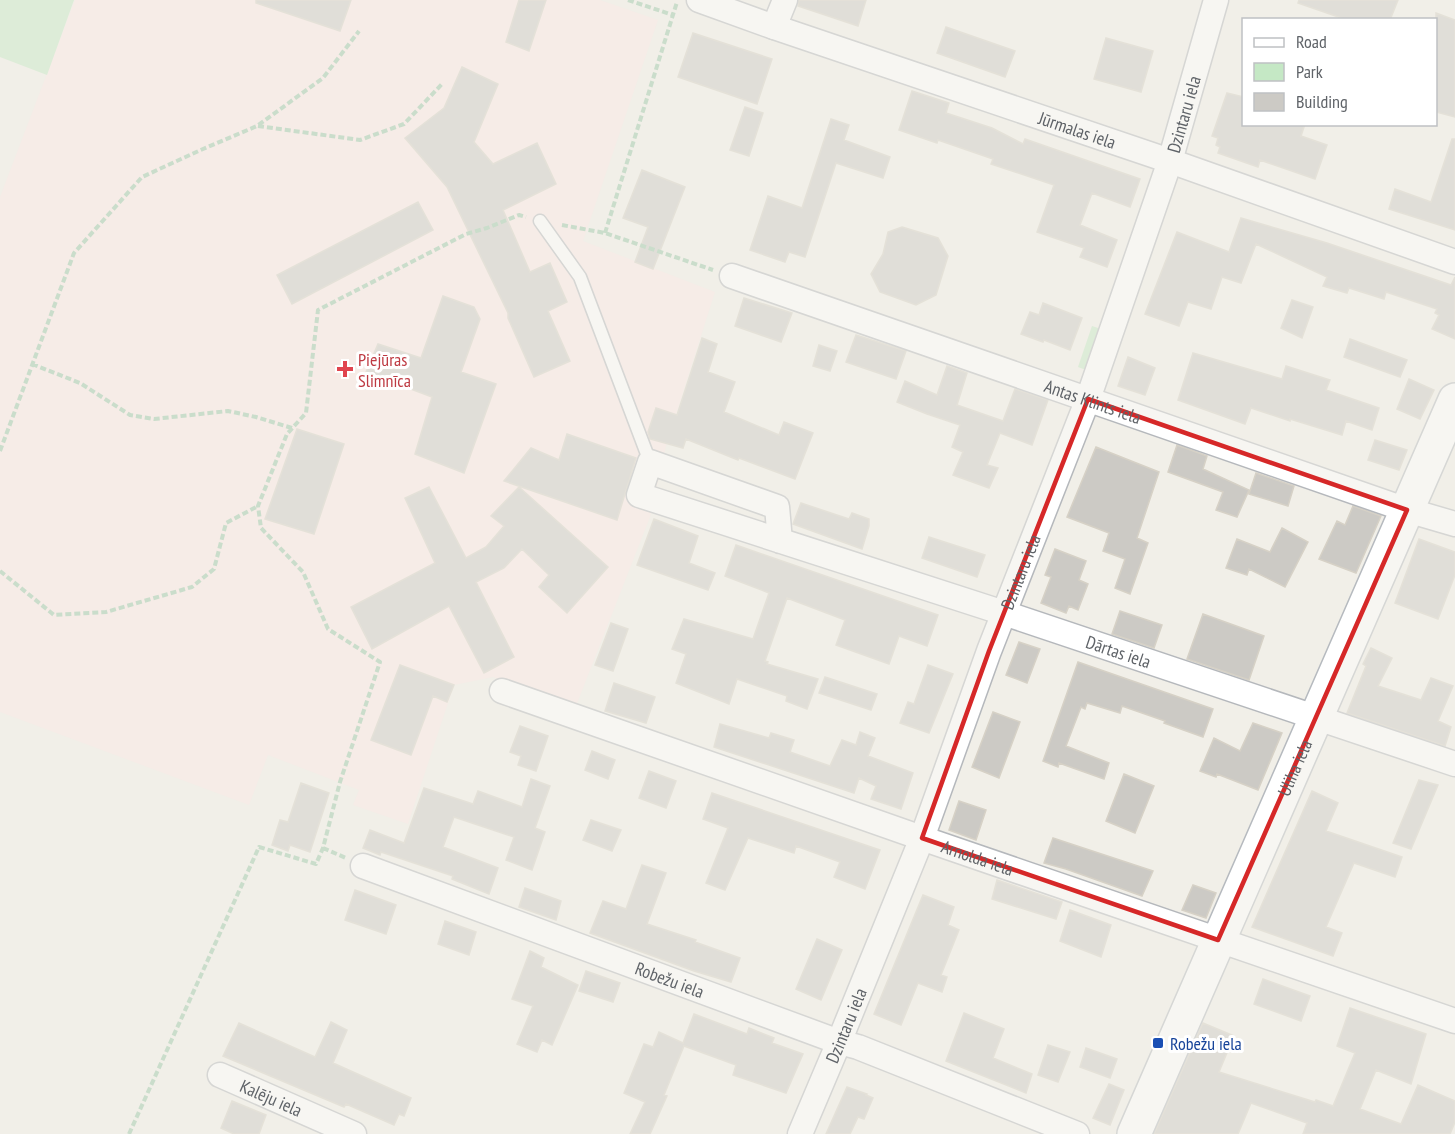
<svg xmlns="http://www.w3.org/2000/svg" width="1455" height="1134" font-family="'PT Sans Narrow',sans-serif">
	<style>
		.medical { fill: #fce8e6 }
		.green { fill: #c5e8c5 }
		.building { fill: #cccac5; stroke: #d6d1c6; stroke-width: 1.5 }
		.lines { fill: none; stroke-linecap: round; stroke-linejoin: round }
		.lane-casing { stroke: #b5b8bc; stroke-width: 15 }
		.street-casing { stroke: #b5b8bc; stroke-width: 27 }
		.secondary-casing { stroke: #b6babf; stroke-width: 36 }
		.path { stroke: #9cc7a9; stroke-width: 4; stroke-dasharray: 6 3; stroke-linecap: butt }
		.lane { stroke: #fff; stroke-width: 12 }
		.street { stroke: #fff; stroke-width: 24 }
		.secondary { stroke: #fff; stroke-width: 33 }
		.marked { fill: none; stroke: #d62828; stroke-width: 4.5; stroke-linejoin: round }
		.health-dot { fill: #e0444e; stroke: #fff; stroke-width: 2 }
		.transit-dot { fill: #1a4fb4; stroke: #fff; stroke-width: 2 }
		.labels { text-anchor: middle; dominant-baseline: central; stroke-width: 6; stroke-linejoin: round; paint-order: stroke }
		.street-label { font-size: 18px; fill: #5f6368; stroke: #fff }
		.health-label { font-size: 18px; fill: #be3a42; stroke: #fff; text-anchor: start }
		.transit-label { font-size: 18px; fill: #164399; stroke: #fff; text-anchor: start }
	</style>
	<rect width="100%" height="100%" fill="#f1efe8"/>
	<path class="medical" d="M75,0H600L658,20L583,241L715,292L666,446L650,517L576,706L493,677L454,685L408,824L353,805L359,790L268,755L249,805L0,712V197Z"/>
	<path class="green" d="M0,0H74L47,75L0,57Z
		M1092,326L1101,329L1086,370L1078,367Z"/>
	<path class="building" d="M256,0H351L340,31L256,3Z
		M519,0H546L529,51L506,42Z
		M799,0H866L858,26L798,6Z
		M1299,0H1398L1390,20H1347L1298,3Z
		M1436,13L1455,20V117L1436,112Z
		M946,27L1015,51L1005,77L937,53Z
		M693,33L772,59L757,104L678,77Z
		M1106,38L1153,51L1141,92L1094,79Z
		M462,67L498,84L474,142L493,164L537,143L556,184L503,210L530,272L550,263L567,302L548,311L570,361L534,377L508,318V313L447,187L405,138L444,108Z
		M912,91L949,103L946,113L992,128L1023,144L1025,139L1140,179L1130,207L1092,193L1080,225L1117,240L1107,267L1080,257L1084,248L1037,232L1054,185L991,164L993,159L938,140L937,143L899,130Z
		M1227,93L1244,97V124H1305L1301,136L1327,145L1315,179L1260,160L1258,167L1218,153L1220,147L1216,145L1218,138L1212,136Z
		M745,107L763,113L749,156L730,150Z
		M831,119L849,125L844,140L890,157L883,178L836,163L805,257L789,252L785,262L750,250L768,196L802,208Z
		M1452,139H1455V230L1389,209L1395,189L1431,202Z
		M642,170L685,187L653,269L635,262L648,227L623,218Z
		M418,202L433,230L292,304L277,275Z
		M1241,218L1327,243L1451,285L1455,277V339L1432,329L1439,315L1435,313L1437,309L1386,292L1384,299L1349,288L1347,293L1323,286L1327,277L1256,244L1241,283L1222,277L1211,309L1188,302L1179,326L1145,314L1177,232L1229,252Z
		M902,227L938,238L948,256L936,295L916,305L880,292L871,274L883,254L888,232Z
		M443,296L474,307L480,319L461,372L496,384L464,473L415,454L432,397L366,372L378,344L421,358Z
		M744,298L792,313L781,342L735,326Z
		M1292,300L1313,307L1302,338L1281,328Z
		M1043,303L1082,318L1070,350L1044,340L1043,342L1021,334L1030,312L1039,315Z
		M856,335L906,351L896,379L846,362Z
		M702,338L717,344L708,372L735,382L724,412L779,435L784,422L813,433L795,479L739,458L738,460L686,439L683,448L650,439L648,432L656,408L677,415Z
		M1350,339L1407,360L1400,377L1344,357Z
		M819,345L837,351L830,371L813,366Z
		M1193,353L1282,379L1286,366L1330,380L1326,390L1379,408L1372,430L1346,421L1342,435L1290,419V421L1251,408L1245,424L1178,400Z
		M1128,357L1155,368L1145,395L1118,386Z
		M947,366L967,373L957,405L1003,421L1015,389L1048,400L1032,445L1000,433L987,465L998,468L989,488L953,475L963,452L952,447L960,425L927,414L897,402L905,381L937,395Z
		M1409,379L1434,390L1420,419L1397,409Z
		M297,429L344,444L314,534L265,519Z
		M567,434L636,458L617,520L504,481L531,448L559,460Z
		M1375,440L1407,450L1399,470L1368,460Z
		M1177,445L1207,456L1203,469L1249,490L1237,517L1216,510L1223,492L1168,472Z
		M1096,447L1159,472L1137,538L1148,543L1130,594L1115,588L1125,559L1103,551L1109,533L1067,517Z
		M1256,473L1294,486L1288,506L1249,494Z
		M429,487L466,558L486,547L504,526L491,516L519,487L608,567L567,613L539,587L549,575L522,549L504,568L476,582L514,657L484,673L449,606L372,649L351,607L435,563L405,498Z
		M801,503L849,519L852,513L869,519V526L862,549L793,524Z
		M1353,506L1381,516L1356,573L1319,559L1337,521L1345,525Z
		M654,519L698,536L689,563L715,573L708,590L637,565Z
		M1282,528L1308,542L1285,587L1249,569L1247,575L1226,568L1237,539L1270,552Z
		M929,537L985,555L977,577L922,558Z
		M1419,539L1455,552V575L1438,619L1395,603Z
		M736,545L938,615L927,646L899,636L889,664L836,645L845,620L787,598L765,661L768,662L767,664L818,679L807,709L786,701L787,696L737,679L729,704L676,683L686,654L672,649L684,619L753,639L769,593L725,576Z
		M1055,549L1086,561L1079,580L1088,584L1078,610L1069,606L1066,613L1041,603L1051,577L1045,575Z
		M1120,611L1162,625L1154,648L1112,634Z
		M1203,614L1264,636L1249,680L1187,659Z
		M611,623L628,629L613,671L595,665Z
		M1019,642L1040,649L1027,683L1006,675Z
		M1371,648L1392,658L1378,686L1421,700L1431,678L1453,686L1438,721L1451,727L1445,746L1347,713L1366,666L1363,664Z
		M1078,662L1213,709L1203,737L1164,723L1165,721L1122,706L1120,713L1087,703L1085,709L1081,707L1066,746L1109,763L1104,779L1059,763L1058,767L1043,761Z
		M400,665L454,685L447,702L433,696L411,755L371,740Z
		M928,665L953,674L929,733L900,723L908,702L914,704Z
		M825,677L877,694L871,710L819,693Z
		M614,683L655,697L646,723L605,711Z
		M993,712L1020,722L999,778L972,767Z
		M1253,723L1282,733L1258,790L1217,774L1216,777L1200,771L1214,738L1240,751Z
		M720,724L769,738L771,733L794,740L790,752L830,766L842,740L856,745L860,732L875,738L868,756L913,773L901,809L871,799L876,786L859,778L854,793L714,747Z
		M520,726L548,736L536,771L518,765L521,756L510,752Z
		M592,751L615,760L608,779L585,770Z
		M649,771L676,781L666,808L639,798Z
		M1124,774L1154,786L1135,833L1106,821Z
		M531,779L550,786L535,828L545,832L532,870L506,860L514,837L454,817L443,847L498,868L489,894L452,879L453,876L381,852L380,855L363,848L370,830L404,843L424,788L473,804L478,791L522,807Z
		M1419,780L1438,785L1411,849L1393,843Z
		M301,783L329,793L310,852L290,845L288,851L272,845L280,820L288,822Z
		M1312,791L1338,803L1326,831L1402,857L1395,877L1354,863L1326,927L1342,933L1333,956L1252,927Z
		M712,793L880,850L865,889L834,877L840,862L796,846L794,853L748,838L725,890L706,883L728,828L703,819Z
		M959,801L986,810L976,840L949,830Z
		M591,820L621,830L612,851L583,840Z
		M1053,838L1153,871L1142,896L1066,869L1044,863Z
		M642,865L666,873L647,924L696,940L695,942L740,958L731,982L694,971L590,933L603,901L626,909Z
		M997,880L1062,902L1056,919L992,899Z
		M1193,885L1216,893L1206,918L1182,910Z
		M525,888L561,901L556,920L519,907Z
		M355,890L396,905L386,934L345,920Z
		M923,895L954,907L948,925L959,930L941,975L947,977L942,992L918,983L901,1025L874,1014Z
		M1070,910L1111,925L1101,957L1060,941Z
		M445,921L476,932L469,955L438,944Z
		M817,939L842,950L821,1000L796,989Z
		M530,951L544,958L541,967L578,985L552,1045L542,1040L537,1052L517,1044L533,1006L512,999Z
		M586,971L620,983L613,1002L579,991Z
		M1263,979L1310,996L1301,1021L1254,1004Z
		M1350,1008L1426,1034L1411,1084L1376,1070L1360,1109L1401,1124L1418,1085L1455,1101V1122L1450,1134H1303L1307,1123L1251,1103L1238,1134H1154L1203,1023L1234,1036L1219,1072L1315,1102L1316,1100L1333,1106L1355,1053L1337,1046Z
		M964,1013L1004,1029L993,1058L1032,1074L1026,1093L946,1061Z
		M694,1014L747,1034L749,1028L774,1038L772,1043L803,1054L786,1093L733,1075L736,1065L684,1046L664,1095L667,1096L650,1134H630L645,1102L624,1093L644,1044L653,1047L659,1032L683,1043Z
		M331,1022L347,1030L333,1063L411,1098L404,1116L399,1114L394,1125L346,1104L344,1107L223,1056L239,1023L315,1057Z
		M1048,1045L1070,1052L1058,1082L1038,1075Z
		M1086,1048L1117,1059L1110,1078L1080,1067Z
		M1109,1084L1124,1090L1110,1125L1093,1118Z
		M847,1087L867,1094L866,1095L873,1098L864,1119L858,1117L850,1134H826Z
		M232,1101L266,1115L259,1134H234L221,1128Z"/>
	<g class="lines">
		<g class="lane-casing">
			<path id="lane" d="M540,221L580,277L650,462"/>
		</g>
		<g class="street-casing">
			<g id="street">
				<path id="s1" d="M699,0L774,27L1170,161L1455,262"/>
				<path d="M774,27L785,0"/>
				<path id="s2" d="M732,276L1407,510L1455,524"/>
				<path id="s3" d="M780,541L777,507L650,462L639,495L1004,613L1455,764"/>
				<path id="s4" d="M502,691L936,843L1455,1021"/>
				<path id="s5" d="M363,866L839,1042L858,1047L1077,1134"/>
				<path id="s6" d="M220,1075L354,1134"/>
				<path id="s7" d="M800,1134L839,1042L922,838L989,651L1088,399L1170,161L1216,0"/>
			</g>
		</g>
		<g class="secondary-casing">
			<g id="secondary">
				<path id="s8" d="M1134,1134L1455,400"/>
			</g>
		</g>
		<path class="path" d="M628,0L673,15
			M258,126L360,140L404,124L442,84
			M562,225L605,233L713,270
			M605,233L677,2
			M32,364L80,383L130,415L154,419L228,411L256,417L292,428
			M0,451L74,253L142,177L203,149L257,126L323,78L359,31
			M0,571L54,615L106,612L192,587L214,569L226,523L258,506
			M323,848L346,858
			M129,1134L259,847L316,864L323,848L340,782L380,662L328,629L303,572L261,528L258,506L287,434L306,413L318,310L466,234L487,228L519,215L526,217"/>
		<use href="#lane" class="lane"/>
		<use href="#street" class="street"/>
		<use href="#secondary" class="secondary"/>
	</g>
	<path d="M0 0H1455V1134H0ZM1088,399L1407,510L1218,940L922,838L989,651Z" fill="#f1efe8" fill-opacity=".55" fill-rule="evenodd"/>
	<path class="marked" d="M1088,399L1407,510L1218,940L922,838L989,651Z"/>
	<path class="health-dot" d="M342 360h6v6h6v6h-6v6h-6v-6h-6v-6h6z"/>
	<rect class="transit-dot" x="1152" y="1037" width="12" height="12" rx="3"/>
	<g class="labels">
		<g class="street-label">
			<text stroke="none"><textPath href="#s7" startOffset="1090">Dzintaru iela</textPath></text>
			<text stroke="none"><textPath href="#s1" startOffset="400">Jūrmalas iela</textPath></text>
			<text stroke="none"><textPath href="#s2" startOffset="382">Antas Klints iela</textPath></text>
			<text stroke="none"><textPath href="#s7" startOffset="604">Dzintaru iela</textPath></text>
			<text stroke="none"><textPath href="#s3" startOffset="708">Dārtas iela</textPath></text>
			<text stroke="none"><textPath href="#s8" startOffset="400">Uliha iela</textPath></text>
			<text stroke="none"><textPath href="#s4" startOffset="504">Arnolda iela</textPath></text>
			<text stroke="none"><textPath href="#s5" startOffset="327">Robežu iela</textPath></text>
			<text stroke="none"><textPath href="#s7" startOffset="118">Dzintaru iela</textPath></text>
			<text stroke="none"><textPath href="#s6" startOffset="56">Kalēju iela</textPath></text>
		</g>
		<g class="health-label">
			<text x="358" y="359">Piejūras<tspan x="358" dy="21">Slimnīca</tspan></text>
		</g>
		<g class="transit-label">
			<text x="1170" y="1043">Robežu iela</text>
		</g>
	</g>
	<rect x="1242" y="18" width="195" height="108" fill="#ffffff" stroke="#bfc1c3" stroke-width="1.5"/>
	<rect x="1254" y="38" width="30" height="9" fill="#ffffff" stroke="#bfc1c3" stroke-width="1.5"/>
	<text x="1296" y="48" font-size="18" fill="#5f6368">Road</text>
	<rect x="1254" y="63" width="30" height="18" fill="#c5e8c5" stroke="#bfc1c3" stroke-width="1.5"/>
	<text x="1296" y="78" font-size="18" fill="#5f6368">Park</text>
	<rect x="1254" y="93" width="30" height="18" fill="#cccac5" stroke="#bfc1c3" stroke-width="1.5"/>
	<text x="1296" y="108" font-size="18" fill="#5f6368">Building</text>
</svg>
